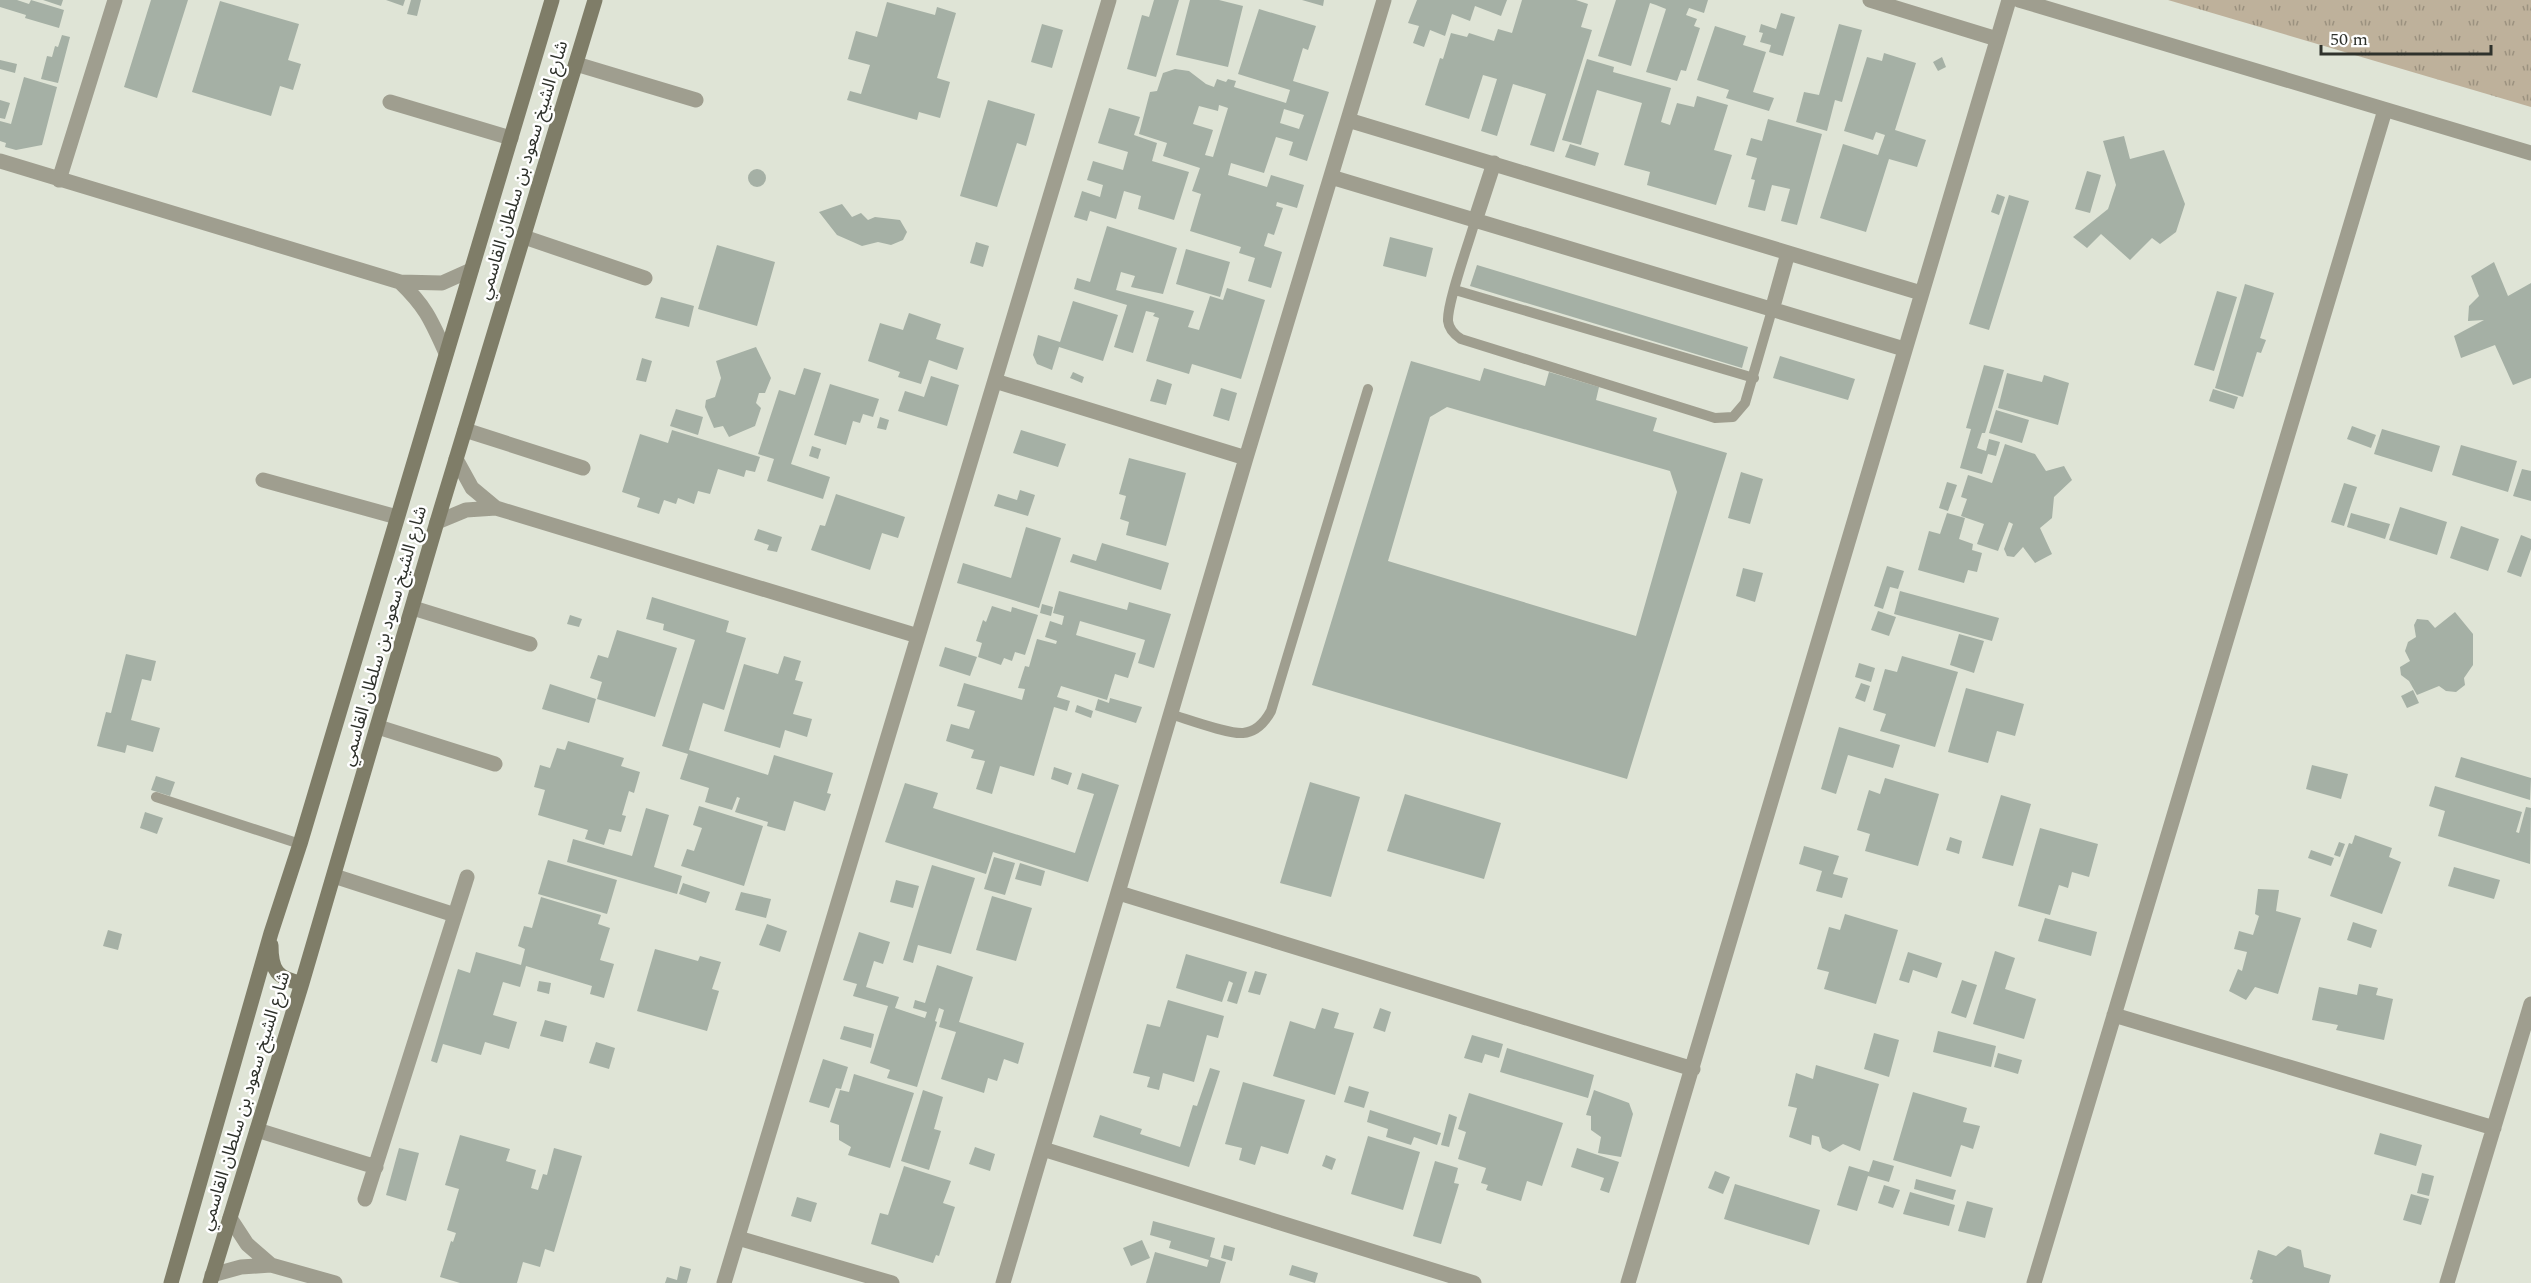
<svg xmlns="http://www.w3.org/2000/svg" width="2531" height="1283" font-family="Spectral,'Noto Sans Arabic',serif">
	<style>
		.grass { fill: url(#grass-tufts) }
		.building { fill: #a5b0a5; fill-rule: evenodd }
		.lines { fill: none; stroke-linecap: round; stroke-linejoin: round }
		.lane { stroke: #9f9e8f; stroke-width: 10 }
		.street { stroke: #9f9e8f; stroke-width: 15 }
		.secondary { stroke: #7f7d68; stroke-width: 15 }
		.labels { text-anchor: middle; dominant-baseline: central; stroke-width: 5; stroke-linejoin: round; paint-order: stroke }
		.street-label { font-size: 18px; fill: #2f322c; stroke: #fff }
	</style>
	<defs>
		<pattern id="grass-tufts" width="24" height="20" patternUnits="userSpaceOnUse" patternTransform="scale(1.5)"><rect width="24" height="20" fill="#beb19b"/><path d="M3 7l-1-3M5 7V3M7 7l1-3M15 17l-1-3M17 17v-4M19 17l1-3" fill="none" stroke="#9b917f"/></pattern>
	</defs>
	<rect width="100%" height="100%" fill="#dfe4d6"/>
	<path class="grass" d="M2168,0H2531V107Z"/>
	<path class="building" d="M0,0H17L29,4L31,0L64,10L59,28L25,18L26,15L0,7Z
		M43,0H63L61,6Z
		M151,0H188L157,98L124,87Z
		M386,0H405L403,6Z
		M411,0H421L417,16L407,14Z
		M1154,0H1179L1156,77L1127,69L1142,15L1149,17Z
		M1190,0H1219L1243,6L1228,67L1176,55Z
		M1302,0H1324L1323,6Z
		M1417,0H1507L1501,16L1475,6L1470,21L1452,14L1445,36L1430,30L1424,47L1413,43L1419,26L1408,23Z
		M1522,0H1576L1588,4L1581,27L1592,30L1554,152L1530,145L1546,94L1513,84L1497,136L1481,131L1497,79L1483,75L1469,119L1425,105L1440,58L1443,59L1451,33L1467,37L1469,33L1494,41L1498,29L1512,33Z
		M1616,0H1708L1704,13L1689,8L1686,15L1697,19L1694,26L1700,28L1686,71L1681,70L1677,81L1646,72L1666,9L1656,5L1650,3L1631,66L1598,56Z
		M220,1L299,24L288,60L301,64L293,90L280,86L271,116L192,92Z
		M887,2L935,15L937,7L956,13L937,78L950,82L940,118L919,112L917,120L847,100L850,91L861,94L870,65L848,59L856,31L877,37Z
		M1259,9L1316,26L1308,50L1303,48L1293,81L1329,92L1307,161L1289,155L1293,142L1276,137L1264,173L1231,163L1228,175L1267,187L1271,175L1304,185L1297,208L1277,202L1276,206L1283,208L1274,235L1268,233L1264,246L1282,252L1271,288L1248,281L1255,258L1239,253L1241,247L1190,231L1201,194L1192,191L1200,168L1163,156L1167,143L1139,134L1150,92L1157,91L1163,73L1175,69L1189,71L1206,84L1214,87L1217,79L1226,82L1228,79L1236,81L1234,87L1286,103L1290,90L1238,74ZM1219,105L1228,108L1213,157L1205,155L1213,130L1193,124L1199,106L1218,111ZM1284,109L1304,115L1299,129L1280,123Z
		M1781,13L1795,17L1783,56L1769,52L1771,45L1760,42L1763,33L1759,32L1761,24L1776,29Z
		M1042,24L1063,30L1052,68L1031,62Z
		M1839,24L1862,30L1842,102L1835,100L1827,131L1796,122L1804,92L1819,95Z
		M1715,26L1746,36L1743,45L1766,52L1753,92L1774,98L1769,111L1726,98L1729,90L1697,80Z
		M62,35L70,37L58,83L41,79L47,56L52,57L55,46L58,47Z
		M1884,53L1916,63L1895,130L1926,140L1917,167L1889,159L1866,232L1820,218L1843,144L1878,155L1885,135L1876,132L1873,140L1844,131L1867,57L1882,61Z
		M1942,57L1946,67L1938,71L1933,62Z
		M1587,59L1614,67L1613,72L1671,88L1661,122L1670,125L1677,103L1694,107L1697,96L1728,105L1714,150L1732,155L1716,205L1647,185L1650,172L1624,165L1642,103L1597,90L1581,145L1562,140Z
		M0,60L17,64L15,73L0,69Z
		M24,77L57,87L42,145L16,150L5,147L6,143L0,141V121L11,124Z
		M0,100L10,103L5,119L0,118Z
		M988,100L1035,114L1026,146L1017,143L997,207L960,196Z
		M1109,108L1140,117L1134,135L1157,143L1152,161L1189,172L1174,220L1138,209L1141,196L1124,191L1116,219L1090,211L1087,221L1074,217L1082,191L1100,197L1103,185L1087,180L1093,161L1123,170L1128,152L1098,143Z
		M1768,119L1822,134L1797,225L1781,221L1790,189L1772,185L1765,211L1748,207L1755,180L1751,179L1757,158L1746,155L1751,138L1762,141Z
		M2124,136L2130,159L2164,150L2185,204L2176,232L2160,244L2152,238L2130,260L2101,234L2087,248L2073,237L2108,209L2116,185L2103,141Z
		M1570,144L1599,153L1595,166L1565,157Z
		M748 178a9 9 0 1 1 18 0a9 9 0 1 1-18 0Z
		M2087,171L2101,175L2090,213L2075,209Z
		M1997,194L2005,197L1999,215L1991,212Z
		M2009,195L2029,201L1989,330L1969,324Z
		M842,204L852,217L861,213L868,220L875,217L900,220L907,232L903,240L891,245L878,242L862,246L837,235L819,212Z
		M1107,226L1177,248L1163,294L1131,287L1135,276L1121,272L1116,290L1194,311L1188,327L1199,330L1210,296L1223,300L1227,288L1265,300L1241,379L1192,364L1189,374L1146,361L1159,318L1153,316L1155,313L1146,311L1133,353L1114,347L1127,305L1074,289L1077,278L1090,282Z
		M1390,237L1433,248L1426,277L1383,266Z
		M976,242L989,246L983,267L970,263Z
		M717,245L775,262L757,326L698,309Z
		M1186,249L1230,262L1220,297L1176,284Z
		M2494,262L2508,296L2531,283V378L2513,385L2495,345L2461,358L2454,336L2484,320L2468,321L2469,306L2479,296L2471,276Z
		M1477,265L1748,347L1742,368L1470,286Z
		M2245,284L2274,293L2260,338L2266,340L2261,353L2257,352L2243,397L2215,388Z
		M2217,291L2237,297L2214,371L2194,365Z
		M661,297L694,306L689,327L655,318Z
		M1073,301L1118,315L1103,361L1059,347L1052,370L1037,364L1033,355L1038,335L1060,342Z
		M909,313L941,324L936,339L964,348L957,370L929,360L921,384L898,377L900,372L868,361L880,323L903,330Z
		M756,347L771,378L765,393H759L756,403L761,408L755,426L729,437L723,426L714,428L705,407L706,400L715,397L721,378L716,361Z
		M1780,356L1855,379L1848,400L1773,378Z
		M642,358L652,361L646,382L636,380Z
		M1411,361L1480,381L1484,368L1545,386L1549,372L1599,387L1596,400L1657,418L1653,431L1727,453L1627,779L1312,685ZM1447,407L1670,471L1677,492L1636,636L1388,561L1430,417Z
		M1984,365L2004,370L1985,433H1982L1977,448L1986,451L1989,439L2000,442L1996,456L1988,454L1982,474L1960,468L1971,429L1966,428Z
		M804,368L821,373L791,464L830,477L823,499L767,481L774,459L758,454L779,390L795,395Z
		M1073,372L1084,377L1082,383L1070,378Z
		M2007,373L2042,382L2044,375L2069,383L2058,425L1998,408Z
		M931,376L959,385L947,426L898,411L905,391L924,397Z
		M1157,379L1172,384L1166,405L1150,401Z
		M830,384L879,399L873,417L863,414L860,423L853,421L846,445L814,435Z
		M1221,388L1237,393L1229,421L1213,416Z
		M2213,389L2238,397L2234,409L2209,401Z
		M676,409L703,417L698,435L670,426Z
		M1996,410L2029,420L2022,443L1989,433Z
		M880,417L889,420L886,430L877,428Z
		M2352,426L2376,435L2371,448L2347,439Z
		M2382,429L2440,446L2432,472L2374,454Z
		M672,430L760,457L755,472L746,470L744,477L718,469L710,494L698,491L694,504L678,498L676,504L664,500L659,514L637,507L640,498L622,492L640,434L668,443Z
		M1021,430L1066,444L1058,467L1013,453Z
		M2005,444L2035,454L2046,471L2064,466L2072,480L2054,497L2052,518L2040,528L2052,554L2035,563L2023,547L2014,557L2007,556L2004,549L2013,524L2009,522L1998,551L1977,544L1984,524L1961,516L1967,499L1961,497L1968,475L1992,483Z
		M2461,445L2517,461L2508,492L2452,475Z
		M812,446L821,449L818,459L809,456Z
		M1129,458L1186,473L1166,546L1126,535L1129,522L1120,519L1126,496L1119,494Z
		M2522,469L2531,471V501L2513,496Z
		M1741,472L1763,479L1750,524L1728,518Z
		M1947,482L1957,485L1948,511L1939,508Z
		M2344,483L2357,487L2344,526L2331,522Z
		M1020,490L1035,495L1028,516L994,506L998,494L1017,500Z
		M836,494L905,517L898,538L882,533L870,570L811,550L820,525L825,526Z
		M2400,507L2447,522L2437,555L2389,540Z
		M1947,513L1965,518L1959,539L1973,544L1972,550L1982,553L1977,572L1968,570L1964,583L1918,570L1929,531L1940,534Z
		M2351,513L2390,524L2385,539L2347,527Z
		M2461,526L2499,539L2488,571L2450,558Z
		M1026,527L1061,538L1039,608L957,583L963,563L1011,578Z
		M758,529L782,537L777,552L767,550L769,545L754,540Z
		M2521,535L2531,539V549L2521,577L2507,572Z
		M1102,543L1169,563L1161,590L1070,562L1073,554L1096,561Z
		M1887,566L1904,571L1898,589L1890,587L1883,609L1874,606Z
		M1743,568L1763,573L1755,602L1736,596Z
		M1059,591L1127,610L1129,602L1171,614L1154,668L1138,663L1145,640L1080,621L1076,635L1136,653L1128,678L1115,674L1107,700L1061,686L1057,697L1070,701L1067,711L1054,707L1034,776L1000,766L992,794L976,789L985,761L971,758L974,750L946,741L951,724L969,729L975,711L957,706L964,683L1022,700L1025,689L1018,688L1025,666L1029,667L1037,639L1056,644L1057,641L1045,637L1050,621L1062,625L1064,616L1053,613Z
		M1900,591L1999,618L1992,641L1894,614Z
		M652,597L729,621L726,632L746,638L724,710L703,703L689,750L768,775L774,755L833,773L827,793L831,794L825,811L794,801L785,831L767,826L768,822L735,812L740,798L737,797L732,810L705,802L709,788L680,779L688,754L662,746L695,640L663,630L664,624L646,619Z
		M1042,604L1053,607L1051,616L1040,613Z
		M992,606L1011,612L1012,607L1038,615L1025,655L1015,652L1012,661L1004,658L1001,665L978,657L982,643L976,641L983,620L986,622Z
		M1878,611L1896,617L1889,636L1871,630Z
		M2455,612L2473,634V665L2464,678L2465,685L2456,692L2446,691L2439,686L2417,695L2409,681L2401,675L2400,667L2410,661L2405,651L2408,642L2416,637L2414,625L2417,619L2428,620L2435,628Z
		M570,615L582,619L579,627L567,624Z
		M617,630L677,648L655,717L597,699L602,682L590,678L598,655L608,658Z
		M1959,634L1984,641L1974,673L1950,665Z
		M945,647L977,657L970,676L939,666Z
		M126,654L156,661L151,681L142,679L131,720L160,728L153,752L127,745L125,753L97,746L106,712L111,713Z
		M784,656L801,661L795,680L803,682L793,714L812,719L807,737L785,730L780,748L724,731L744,664L778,674Z
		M1902,656L1958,672L1935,747L1880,731L1886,714L1873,710L1885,669L1897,672Z
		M1859,663L1875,668L1871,682L1855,677Z
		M1861,683L1870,686L1865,702L1855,698Z
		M550,684L596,699L589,723L542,709Z
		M1966,688L2024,704L2015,736L1997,731L1988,763L1948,752Z
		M2413,690L2419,703L2407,708L2401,696Z
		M1110,698L1142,707L1136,723L1095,710L1098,699L1109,703Z
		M1077,705L1093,711L1091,718L1075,712Z
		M1839,727L1900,745L1893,768L1848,755L1836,794L1821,789Z
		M568,741L624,758L621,766L640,772L634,793L629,791L622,815L626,816L621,832L609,829L604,845L585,839L588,830L538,815L545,790L534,787L540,765L550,768L557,748L565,750Z
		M2461,757L2531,778L2530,800L2455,777Z
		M2312,765L2348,774L2341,799L2306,789Z
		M1054,767L1072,773L1068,785L1051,779Z
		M1082,773L1119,785L1088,882L993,852L986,874L885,842L905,783L938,793L933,808L1075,853L1094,794L1077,789Z
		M156,776L175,782L170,796L151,790Z
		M1885,778L1939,794L1918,866L1865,851L1870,834L1857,830L1869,790L1880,794Z
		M1310,782L1360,797L1331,897L1280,883Z
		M2435,786L2522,812L2516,832L2519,833L2526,807L2531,808L2530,864L2438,836L2445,811L2429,806Z
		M1405,794L1501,823L1484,879L1387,851Z
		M2001,795L2031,804L2013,866L1982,858Z
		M699,806L763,826L744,886L681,866L687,849L694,851L702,828L693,825Z
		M646,808L669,815L654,867L682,876L677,894L567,862L573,839L632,856Z
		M145,812L163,818L157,834L140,828Z
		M2040,828L2098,844L2089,877L2072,872L2068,888L2059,885L2050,915L2018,906Z
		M2355,835L2392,848L2389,857L2401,862L2382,914L2330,896L2349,843L2352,844Z
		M1950,837L1962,841L1959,854L1946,850Z
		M2339,842L2345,844L2340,857L2334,855Z
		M1804,846L1839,856L1833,874L1848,878L1842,898L1816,891L1822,871L1799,864Z
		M2311,850L2334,858L2331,866L2308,858Z
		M994,857L1015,863L1005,895L984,889Z
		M548,860L617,880L607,914L538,894Z
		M1020,863L1045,871L1041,886L1015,879Z
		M932,865L975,878L951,954L918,945L913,963L903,960Z
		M2454,867L2500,880L2494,899L2448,886Z
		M896,880L919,886L913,908L890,902Z
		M683,883L710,892L706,903L679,894Z
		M2258,889L2279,890L2276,911L2301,918L2278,994L2255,987L2246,1000L2229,991L2238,969L2242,971L2247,952L2234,949L2239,931L2253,935L2259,916L2255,914Z
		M741,892L771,899L766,918L735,910Z
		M992,896L1032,908L1016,961L976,950Z
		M541,897L601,915L598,924L610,928L600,960L614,964L604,998L590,994L592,986L526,966L520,987L503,982L493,1015L517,1022L509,1049L485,1042L481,1055L443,1044L437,1063L431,1061L458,969L470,973L476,952L521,965L525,949L518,946L524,926L532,928Z
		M1845,914L1898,930L1876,1004L1824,989L1829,972L1817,969L1829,927L1840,930Z
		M2045,918L2097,932L2091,956L2038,941Z
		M2353,922L2377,930L2371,948L2347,940Z
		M767,924L787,931L780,952L759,945Z
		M108,930L122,934L118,950L103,946Z
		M859,932L890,942L883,964L874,961L866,987L899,997L895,1008L925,1018L927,1012L913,1008L915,1000L925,1003L937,965L973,977L959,1022L1024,1043L1018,1064L1004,1059L997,1081L988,1078L984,1093L941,1079L956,1032L939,1027L944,1010L939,1008L935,1021L937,1022L917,1087L887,1078L890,1070L870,1063L888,1006L853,996L857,984L843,980Z
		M655,949L698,961L700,956L721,962L712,989L719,991L707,1031L637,1011Z
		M1995,951L2015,958L2005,989L2036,999L2024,1039L1973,1024Z
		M1908,952L1942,963L1937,978L1913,970L1909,983L1899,980Z
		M1186,954L1247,972L1237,1004L1227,1001L1233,983L1229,981L1222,1002L1176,988Z
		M1255,971L1267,974L1260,995L1248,992Z
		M1962,980L1977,985L1966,1018L1951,1013Z
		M539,981L551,983L549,994L537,991Z
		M2359,984L2378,988L2376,995L2393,999L2384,1040L2336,1030L2338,1025L2312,1020L2319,987L2357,995Z
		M1168,1000L1224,1016L1218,1038L1207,1035L1194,1082L1163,1073L1159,1090L1147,1087L1150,1077L1133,1073L1147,1024L1160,1027Z
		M1322,1008L1339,1013L1334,1028L1354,1033L1335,1095L1273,1076L1290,1021L1315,1029Z
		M1380,1008L1391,1012L1385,1032L1373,1028Z
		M545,1020L567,1026L563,1042L540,1036Z
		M844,1026L874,1034L871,1048L840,1039Z
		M1938,1031L1996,1046L1991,1067L1933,1052Z
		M1874,1033L1899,1040L1889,1077L1864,1069Z
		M1472,1035L1503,1044L1499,1058L1485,1054L1482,1063L1464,1058Z
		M596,1042L615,1048L609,1069L589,1063Z
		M1507,1048L1594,1075L1588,1098L1500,1072Z
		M1998,1053L2022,1060L2018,1074L1994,1067Z
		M823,1059L848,1067L841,1089L836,1088L829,1108L809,1102Z
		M1816,1065L1879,1084L1860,1151L1843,1144L1830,1152L1822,1148L1819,1137L1812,1135L1811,1145L1789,1137L1797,1108L1788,1106L1796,1073L1813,1079Z
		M1210,1068L1220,1071L1189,1167L1093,1137L1100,1115L1142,1129L1140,1134L1180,1147L1193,1105L1197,1106Z
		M854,1074L914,1093L890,1168L848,1155L851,1147L839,1140V1125L830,1122L840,1090L849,1092Z
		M1243,1082L1305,1100L1288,1154L1261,1146L1255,1165L1239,1160L1242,1148L1225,1144Z
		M1349,1086L1369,1092L1364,1108L1344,1102Z
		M923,1090L943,1097L934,1129L941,1131L929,1170L901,1161Z
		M1594,1090L1629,1103L1633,1114L1621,1157L1598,1153L1601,1137L1591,1130V1116L1586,1115Z
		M1913,1092L1967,1108L1963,1122L1980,1126L1973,1149L1961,1145L1951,1177L1893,1160Z
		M1469,1093L1563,1123L1542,1186L1527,1181L1521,1201L1486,1190L1488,1185L1481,1183L1486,1168L1458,1159L1466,1132L1458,1129Z
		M1370,1110L1441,1133L1437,1145L1414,1137L1411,1145L1386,1137L1388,1129L1367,1122Z
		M1449,1114L1457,1117L1449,1147L1441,1145Z
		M2380,1133L2422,1145L2416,1166L2374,1154Z
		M460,1135L510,1149L506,1161L536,1170L531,1188L538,1190L543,1174L547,1175L554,1148L582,1156L554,1252L545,1249L540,1267L523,1262L517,1283H460L440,1277L451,1241L453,1242L456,1233L447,1230L459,1189L445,1185Z
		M1368,1136L1420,1152L1403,1210L1351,1194Z
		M975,1147L995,1154L990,1171L969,1164Z
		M399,1148L419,1153L406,1201L386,1195Z
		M1577,1148L1619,1162L1609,1193L1600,1190L1604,1178L1571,1167Z
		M1326,1155L1336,1159L1332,1170L1322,1166Z
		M1873,1160L1894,1166L1889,1182L1868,1176L1857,1211L1837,1205L1849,1166L1869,1172Z
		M1435,1161L1458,1168L1454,1183L1459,1184L1441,1244L1413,1236Z
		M904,1166L951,1181L943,1203L955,1207L939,1256L936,1255L933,1263L871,1244L880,1213L888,1215Z
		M1715,1171L1730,1177L1723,1194L1708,1188Z
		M2422,1173L2434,1176L2429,1196L2417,1193Z
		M1916,1179L1956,1190L1953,1200L1914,1189Z
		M1735,1184L1820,1210L1809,1245L1724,1219Z
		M1884,1185L1900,1190L1893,1208L1878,1203Z
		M1910,1192L1955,1205L1949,1226L1903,1214Z
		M2411,1194L2429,1199L2421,1225L2403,1220Z
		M797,1197L817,1203L811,1222L791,1216Z
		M1967,1201L1993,1208L1985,1238L1958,1231Z
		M1153,1221L1215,1238L1210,1257L1226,1262L1220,1283H1146L1155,1252L1207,1267L1209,1260L1169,1248L1171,1241L1150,1235Z
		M1142,1240L1150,1258L1131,1266L1123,1248Z
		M1224,1245L1235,1248L1232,1261L1221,1258Z
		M2288,1246L2301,1250L2304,1267L2331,1275L2329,1283H2252L2253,1280L2250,1279L2258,1250L2276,1256Z
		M1292,1265L1318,1273L1315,1283L1289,1275Z
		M680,1266L691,1269L687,1283H665L667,1277L677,1280Z"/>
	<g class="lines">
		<path class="lane" d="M1475,221C1469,243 1447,302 1448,321C1449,330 1455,335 1461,339L1715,418L1733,417L1745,403L1772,310
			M1455,290L1754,378
			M1170,714C1187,719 1227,734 1243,733C1256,732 1265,722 1271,711L1368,389
			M156,797L300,844"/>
		<path class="street" d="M1870,0L1997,39
			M2019,0L2531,153
			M576,64L696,100
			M390,102L511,138
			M1348,120L1921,293
			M0,161L400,282L442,283L471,270
			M1331,177L1904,349
			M59,180L115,0
			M1475,221L1494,163
			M524,237L645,278
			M400,282C426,307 431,320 446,353
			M1772,310L1788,253
			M995,381L1246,458
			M465,430L583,468
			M456,459L472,488L496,508
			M263,480L397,517
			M437,522L466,510L496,508L918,636
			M413,608L530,644
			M378,727L495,764
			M334,876L455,915
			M1119,893L1693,1069
			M2114,1015L2494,1128
			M257,1130L376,1167
			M1043,1149L1474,1283
			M365,1199L467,877
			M230,1218L247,1244L271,1265
			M738,1238L892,1283
			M212,1275L241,1267L271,1265L335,1283
			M724,1283L1109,0
			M1003,1283L1246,458L1384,0
			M1628,1283L2009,0
			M2034,1283L2385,110
			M2447,1283L2531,1004"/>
		<path class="secondary" d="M271,945C271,970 277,979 302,983
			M171,1283L271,933L300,844L552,0
			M210,1283L302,983L437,522L595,0"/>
	</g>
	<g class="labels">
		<g class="street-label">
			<text transform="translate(523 170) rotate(-73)">شارع الشيخ سعود بن سلطان القاسمي</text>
			<text transform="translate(384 636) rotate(-74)">شارع الشيخ سعود بن سلطان القاسمي</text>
			<text transform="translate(245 1101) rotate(-73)">شارع الشيخ سعود بن سلطان القاسمي</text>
		</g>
	</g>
	<path d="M2321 45v9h170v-9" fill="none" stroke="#2f322c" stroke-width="3"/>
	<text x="2330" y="45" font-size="18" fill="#2f322c" stroke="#ffffff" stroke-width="4.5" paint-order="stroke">50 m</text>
</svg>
